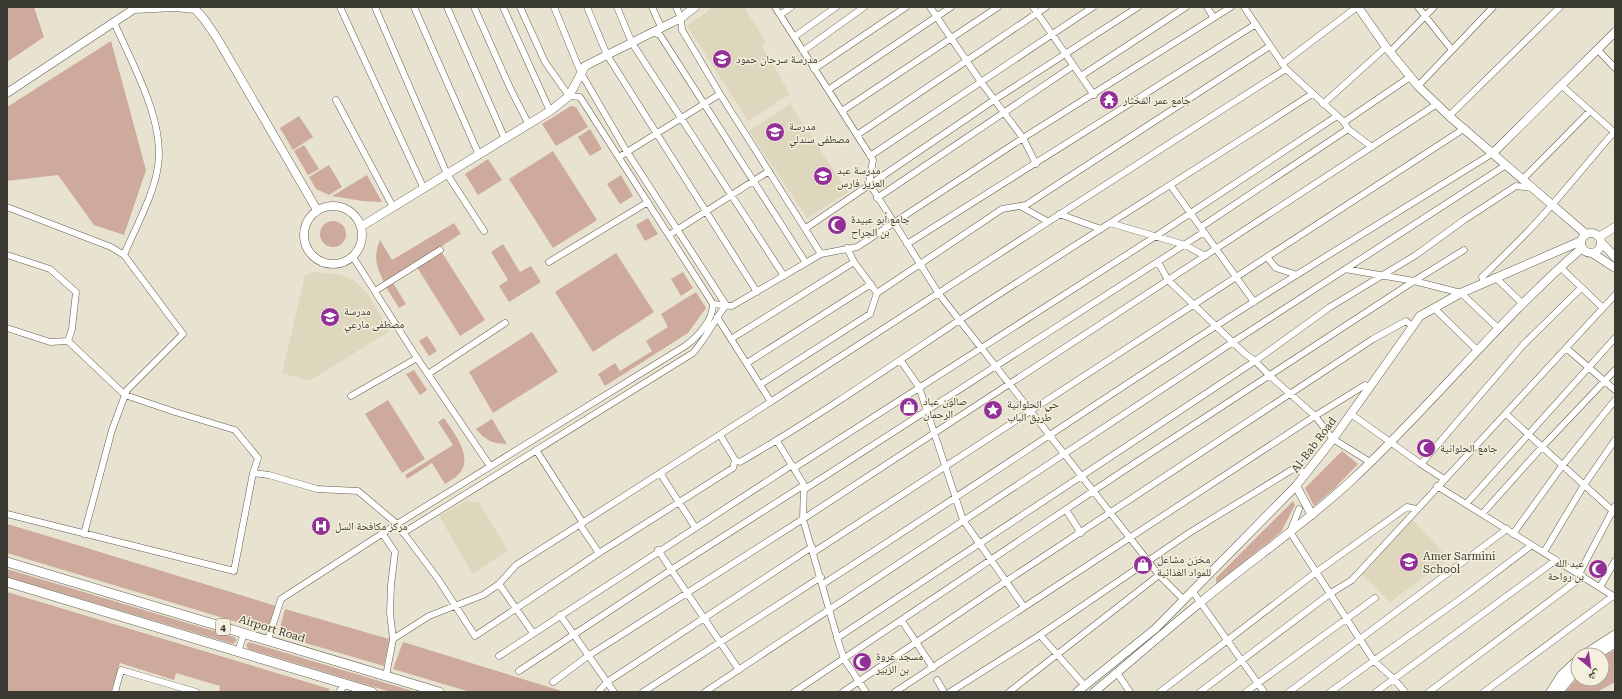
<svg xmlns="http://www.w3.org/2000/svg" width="1622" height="699" font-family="'Roboto Serif','Noto Naskh Arabic',serif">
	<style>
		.built { fill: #ded7bd }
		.green { fill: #ceaa9c }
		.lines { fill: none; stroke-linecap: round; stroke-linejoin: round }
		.minor-casing { stroke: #635f4e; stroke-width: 7 }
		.major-casing { stroke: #635f4e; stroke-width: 9 }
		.highway-casing { stroke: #635f4e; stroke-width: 10 }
		.minor { stroke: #fff; stroke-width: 6 }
		.major { stroke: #fff; stroke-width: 8 }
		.highway { stroke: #fff; stroke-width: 9 }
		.labels { text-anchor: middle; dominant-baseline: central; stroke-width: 3; stroke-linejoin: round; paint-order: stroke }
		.shield { fill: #f5f0dd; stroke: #737165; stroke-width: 1 }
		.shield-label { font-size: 10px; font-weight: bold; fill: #3b3a32 }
		.poi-label { font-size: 11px; fill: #3b3a32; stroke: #f5f0dd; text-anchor: start }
		.street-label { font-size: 11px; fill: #3b3a32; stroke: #f5f0dd }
	</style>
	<rect width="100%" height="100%" fill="#e8e3d0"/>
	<path class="built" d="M713,7H744L766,42L761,45L790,94L748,121L687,26Z
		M790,104L848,192L807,218L749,131Z
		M313,272L339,274L354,280L367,293L390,331L309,381L282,373L305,276Z
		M466,501L479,503L508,550L473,574L439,516Z
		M1413,520L1449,559L1390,602L1361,574Z"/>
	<path class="green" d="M7,7H34L44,37L7,62Z
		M111,41L146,170L124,235L94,225L58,175L7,181V107Z
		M571,106L576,107L588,127L556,146L542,124Z
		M299,116L313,137L293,150L280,128Z
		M590,129L602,149L590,156L578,137Z
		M304,145L319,169L308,175L294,151Z
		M553,151L597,220L553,248L509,179Z
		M488,159L502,180L478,195L465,174Z
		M329,165L342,187L329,195L316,189L309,177Z
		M367,175L382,202L362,201L332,196Z
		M621,175L633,196L620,204L607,184Z
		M648,218L658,234L645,241L636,225Z
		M320 234a13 13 0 1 1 26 0a13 13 0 1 1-26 0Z
		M454,223L461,234L462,233L439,248L485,320L460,336L415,264L384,282C376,266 373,257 380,240L392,260Z
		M503,244L520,272L531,266L541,282L509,302L499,286L508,280L491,252Z
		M616,253L654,312L593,352L555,292Z
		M683,272L693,288L681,296L671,279Z
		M393,283L406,304L399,308L386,287Z
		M696,292L706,308L688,333L605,386L598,374L615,363L620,371L652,351L646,341L668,327L661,314Z
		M532,332L558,372L493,413L469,372Z
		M427,336L437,351L429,356L419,341Z
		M414,370L427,390L420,395L406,374Z
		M388,400L425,459L402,473L365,414Z
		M444,418C454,433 475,458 458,475C454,479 449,481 445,484L432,463L407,479L405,475L453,445L438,422Z
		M492,419L507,444C493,444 485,440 476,429Z
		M1342,451L1358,464L1335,488L1314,506L1305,488Z
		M1293,501L1295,505L1281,532L1216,585V578Z
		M7,524L41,534L276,606L267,631L7,553Z
		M7,569L234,637L237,640L233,644L7,577Z
		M7,592L330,689L328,692H219L220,686L176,673L174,680L120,663L111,692H7Z
		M285,609L389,639L384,666L278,635Z
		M249,642L416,692H391L248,649L246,645Z
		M403,642L565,692H470L393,669Z
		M1615,650V682L1597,692H1565L1578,677V679H1602V657Z"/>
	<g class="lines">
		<g class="minor-casing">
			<path id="minor" d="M340,7L424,189
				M375,7L447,174L484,231
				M414,7L479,155
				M447,7L505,139
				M474,7L511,90L529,125
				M503,7L550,111
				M587,7L607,55L757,292
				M617,7L632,43L784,276
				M652,7L661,27
				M676,7L681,18L682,30L720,94L821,254
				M775,7L873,160L869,183L939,294L1159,575L1184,600
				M930,7L981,82L1023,138L1036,164
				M1033,7L1094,95
				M1207,7L1213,17
				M1244,7L1286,69L1344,122L1348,129L1372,147
				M1418,7L1452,50
				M780,15L791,7
				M114,22C132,64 165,120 158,166C154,195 135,228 124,255
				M651,32L660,35L806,263
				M794,37L836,7
				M1598,50L1615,68
				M803,51L864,7
				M1390,52L1434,7
				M1282,64L1357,7
				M814,69L906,7
				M1081,76L1186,7
				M1561,85L1614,132
				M1418,86L1493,7
				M828,90L951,7
				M336,100L393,207
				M1323,104L1386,47
				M842,111L998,7
				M1449,116L1560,7
				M1344,122L1410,77
				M857,135L1046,7
				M870,156L1093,7
				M619,157L720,94
				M1523,179L1589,112
				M1171,186L1254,302
				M877,198L1073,66
				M1020,206L1047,221
				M7,207L111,247L124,255L183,334L127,390L125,395L112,430L84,534
				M1059,214L1101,229
				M1110,223L1185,245L1205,256
				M1201,227L1348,129
				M806,228L994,100L1138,7
				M669,235L769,171
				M907,244L1256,24
				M847,248L854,262L877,293
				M7,255L50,269L76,292L72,329L68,341
				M353,257L417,358L490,466
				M1267,257L1276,268L1297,275
				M549,262L648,202
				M1158,262L1168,280L1244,353L1255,361L1269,375L1315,416L1333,439L1370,462
				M1560,267L1603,308
				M1345,269L1414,281L1461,293L1499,329
				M1495,277L1523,304
				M1484,282L1482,277C1506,254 1530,231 1551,206C1573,181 1593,156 1615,131
				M375,291L440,250
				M713,304L732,306L821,254L857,247L1023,138L1231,7
				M1434,308L1478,351
				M717,317L771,402
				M7,328L50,342L68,341L125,395L175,412L235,430L258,458L253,473L234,571L7,514
				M731,339L854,262
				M1566,348L1615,390
				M901,361L919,387L963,520L1024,607
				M747,363L871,284
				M428,374L505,323
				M761,384L870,314L877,293L1002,209L1026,205L1270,46
				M351,396L417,358
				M1351,414L1421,464L1444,479
				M1506,414L1615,513
				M720,435L735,460
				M777,441L804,485L803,519L839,644L844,659L866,692
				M536,450L583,523
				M1421,464L1523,345L1581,288
				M794,468L1156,236L1337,116
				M253,473L269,475L317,489L358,491L397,524L685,346C698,337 713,320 713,304L580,97L569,96L545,62L520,7
				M660,473L695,527
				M1437,486L1615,597
				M805,489L1204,232
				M1466,504L1615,338
				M1299,509L1290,532L1374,661L1394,679L1405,692
				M1066,510L1081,533
				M1482,514L1542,447L1615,370
				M580,525L599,553
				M382,533L395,552L391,585L390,613L393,639L386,676
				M403,533L693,353C706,338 714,321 726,305L627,152L581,73L554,7
				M1513,534L1562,466L1615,400
				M658,550L739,670
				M814,552L1465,128
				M1544,552L1584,485L1615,440
				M1579,574L1615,506
				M499,584L533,633
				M823,584C968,491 1110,393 1255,301C1334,251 1414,202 1493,153
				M1600,587L1615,561
				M1193,592L1264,692
				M560,615L614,692
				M902,621L933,668
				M1040,635L1085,686
				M837,638L1255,361L1330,307L1416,255L1464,220L1516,186L1533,188
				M393,639L429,616L483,595L499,584L516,565C774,402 1028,233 1286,69
				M268,640L281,599L397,524L438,579L475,636L599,553L733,468L735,460L740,462C816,418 888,368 961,319C1077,243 1195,170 1312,94
				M238,652L244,633
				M499,656L792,465
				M519,671L671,570L804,485
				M1117,673L1130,692
				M937,680L944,692
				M553,682L588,656L803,519L1437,104
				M115,692L121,670L196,692
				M339,692L346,684
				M598,692L607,682L812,547
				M643,692L821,577
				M705,692L1233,342L1506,165
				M794,692L1123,471L1414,281L1464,250
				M843,692L1005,582L1373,339L1406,321L1412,326
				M895,692L1315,416L1365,385L1369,388
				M950,692L1040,635L1189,533L1293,469L1307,473
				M1009,692L1159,575
				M1160,692L1315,573L1407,507L1416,509
				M1200,692L1331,593L1352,580L1615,295
				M1246,692L1375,598
				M1289,692L1507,529
				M1330,692L1466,595L1532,545
				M1376,692L1556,560
				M1429,692L1583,576
				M1484,692L1613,596"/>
		</g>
		<g class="major-casing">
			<path id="major" d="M1358,7L1386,47L1418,86L1449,116L1586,234
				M7,93L134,9L175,7L195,9L204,19L217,38L317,210
				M1493,153L1615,32
				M304 235a29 29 0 1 1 58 0a29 29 0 1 1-58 0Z
				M362,226L550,111L569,96L585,66L681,18L695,7
				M1581 243a10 10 0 1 1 20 0a10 10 0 1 1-20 0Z
				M1599,237L1615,227
				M1601,242L1615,257
				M1592,253L1615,268
				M1296,486L1312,515
				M1077,692L1155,629L1296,486L1333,439L1420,316L1461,293L1581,241
				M1094,692C1130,662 1165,631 1201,602C1251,560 1305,524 1353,479C1432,405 1500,319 1582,248"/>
		</g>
		<g class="highway-casing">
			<path id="highway" d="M7,562L439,692
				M7,582L372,692
				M1584,655L1615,635
				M1596,655L1615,643
				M1551,692L1562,675L1578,660
				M1558,692L1578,668"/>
		</g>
		<use href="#minor" class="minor"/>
		<use href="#major" class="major"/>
		<use href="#highway" class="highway"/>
	</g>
	<defs>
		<g id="school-disc" transform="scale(1)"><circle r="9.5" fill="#923098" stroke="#f5f0dd"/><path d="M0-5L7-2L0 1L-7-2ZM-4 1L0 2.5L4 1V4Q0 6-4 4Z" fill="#fff"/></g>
		<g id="temple-disc" transform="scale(1)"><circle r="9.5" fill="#923098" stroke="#f5f0dd"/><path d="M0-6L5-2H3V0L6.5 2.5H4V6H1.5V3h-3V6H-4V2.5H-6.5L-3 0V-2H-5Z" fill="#fff"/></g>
		<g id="mosque-disc" transform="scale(1)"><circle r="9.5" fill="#923098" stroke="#f5f0dd"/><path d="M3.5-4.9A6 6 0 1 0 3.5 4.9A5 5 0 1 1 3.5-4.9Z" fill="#fff"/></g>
		<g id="shop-disc" transform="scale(1)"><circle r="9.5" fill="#923098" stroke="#f5f0dd"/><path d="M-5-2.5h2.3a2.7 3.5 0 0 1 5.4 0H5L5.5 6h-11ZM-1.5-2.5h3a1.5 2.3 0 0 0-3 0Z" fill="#fff"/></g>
		<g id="sight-disc" transform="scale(1)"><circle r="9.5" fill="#923098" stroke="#f5f0dd"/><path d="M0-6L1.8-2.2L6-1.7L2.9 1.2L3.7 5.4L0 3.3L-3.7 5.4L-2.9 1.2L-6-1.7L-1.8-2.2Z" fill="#fff"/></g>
		<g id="hospital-disc" transform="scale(1)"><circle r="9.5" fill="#923098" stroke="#f5f0dd"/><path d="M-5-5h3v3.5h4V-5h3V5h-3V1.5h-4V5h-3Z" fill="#fff"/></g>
	</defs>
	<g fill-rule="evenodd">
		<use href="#school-disc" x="722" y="59"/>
		<use href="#temple-disc" x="1109" y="100"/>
		<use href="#school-disc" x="775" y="132"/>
		<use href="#school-disc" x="823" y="176"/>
		<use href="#mosque-disc" x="837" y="225"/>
		<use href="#school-disc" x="330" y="317"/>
		<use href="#shop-disc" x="909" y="407"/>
		<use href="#sight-disc" x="993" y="410"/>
		<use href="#mosque-disc" x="1426" y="448"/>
		<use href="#hospital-disc" x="321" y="526"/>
		<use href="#school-disc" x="1409" y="562"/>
		<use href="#shop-disc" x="1143" y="565"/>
		<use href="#mosque-disc" x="1598" y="569"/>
		<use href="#mosque-disc" x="862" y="662"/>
	</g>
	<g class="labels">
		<rect class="shield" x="216" y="619" width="14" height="16" rx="3"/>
		<g class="shield-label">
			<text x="223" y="627">4</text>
		</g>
		<g class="poi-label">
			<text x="736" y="59">مدرسة سرحان حمود</text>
			<text x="1123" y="100">جامع عمر المختار</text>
			<text x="789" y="126">مدرسة<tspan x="789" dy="13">مصطفى سندلي</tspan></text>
			<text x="837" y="170">مدرسة عبد<tspan x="837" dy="13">العزيز فارس</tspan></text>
			<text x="851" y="219">جامع أبو عبيدة<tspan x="851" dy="13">بن الجراح</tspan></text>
			<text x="344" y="311">مدرسة<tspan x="344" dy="13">مصطفى مارعي</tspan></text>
			<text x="923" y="401">صالون عباد<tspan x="923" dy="13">الرحمان</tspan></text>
			<text x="1007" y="404">حي الحلوانية<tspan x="1007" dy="13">طريق الباب</tspan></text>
			<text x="1440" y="448">جامع الحلوانية</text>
			<text x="335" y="526">مركز مكافحة السل</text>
			<text x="1423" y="556">Amer Sarmini<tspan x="1423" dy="13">School</tspan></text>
			<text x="1157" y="559">مخزن مشاعل<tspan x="1157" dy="13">للمواد الغذائية</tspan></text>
			<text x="1584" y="563" text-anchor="end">عبد الله<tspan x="1584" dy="13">بن رواحة</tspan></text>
			<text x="876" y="656">مسجد عروة<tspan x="876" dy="13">بن الزبير</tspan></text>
		</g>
		<g class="street-label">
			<text transform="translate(1314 445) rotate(-53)">Al-Bab Road</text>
			<text transform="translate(272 629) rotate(17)">Airport Road</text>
		</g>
	</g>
	<rect width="1622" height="699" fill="none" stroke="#3b3a32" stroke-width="16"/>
	<g transform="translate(1590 667) rotate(151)"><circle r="19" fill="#f5f0dd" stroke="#aba799"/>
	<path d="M0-3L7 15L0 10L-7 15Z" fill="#923098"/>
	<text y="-6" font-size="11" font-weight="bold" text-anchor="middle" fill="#3b3a32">ش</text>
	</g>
</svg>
